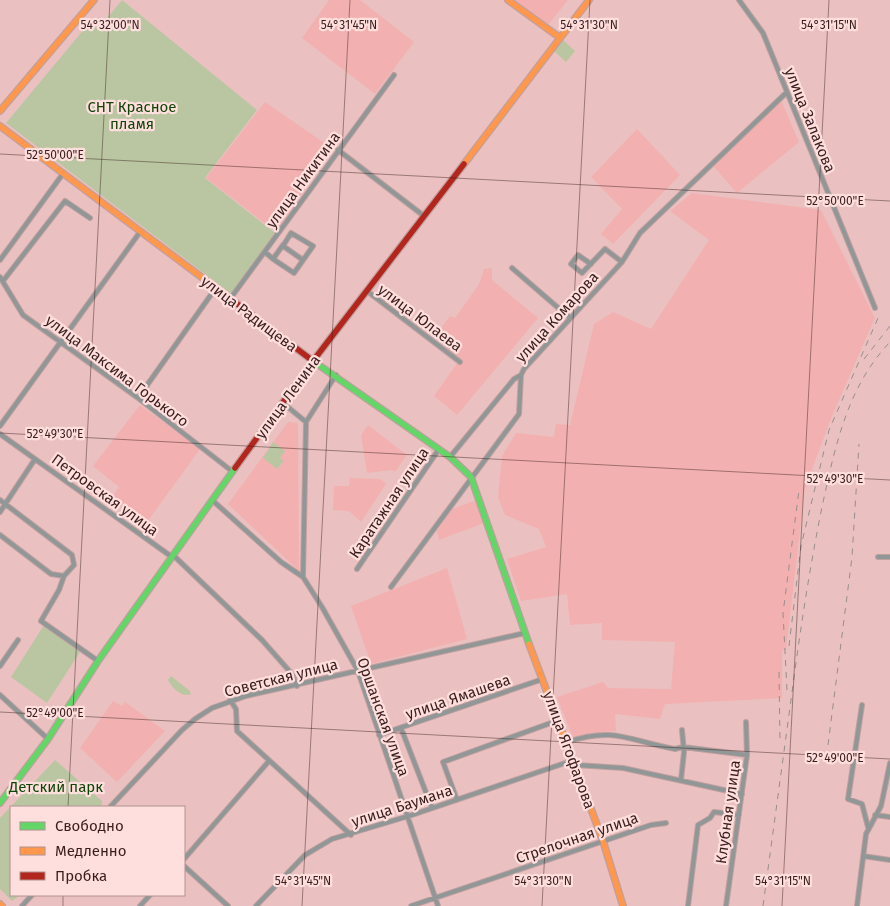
<svg xmlns="http://www.w3.org/2000/svg" width="890" height="906" font-family="'Fira Sans',sans-serif">
	<style>
		.built { fill: #f2b1b0 }
		.green { fill: #bac6a2 }
		.lines { fill: none; stroke-linecap: round; stroke-linejoin: round }
		.street-casing { stroke: #c0a09f; stroke-width: 6 }
		.fast-casing { stroke: #c0a09f; stroke-width: 8 }
		.slow-casing { stroke: #c0a09f; stroke-width: 8 }
		.jam-casing { stroke: #c0a09f; stroke-width: 8 }
		.street { stroke: #919697; stroke-width: 4 }
		.fast { stroke: #63d668; stroke-width: 5.5 }
		.slow { stroke: #ff974d; stroke-width: 5.5 }
		.jam { stroke: #b3261e; stroke-width: 5.5 }
		.rail { stroke: #988d8d; stroke-width: 1; stroke-dasharray: 6 6; stroke-linecap: butt }
		.ticks { fill: none; stroke: #3a1e1d; stroke-width: 1; stroke-opacity: 0.45 }
		.labels { text-anchor: middle; dominant-baseline: central; stroke-width: 4.5; stroke-linejoin: round; paint-order: stroke }
		.park-label { font-size: 15px; fill: #0f4407; stroke: #ffdfdd }
		.street-label { font-size: 15px; fill: #3a1e1d; stroke: #ffdfdd }
		.ticks-label { font-size: 12px; text-anchor: middle; fill: #3a1e1d; stroke: #ffdfdd; stroke-width: 4.5; stroke-linejoin: round; paint-order: stroke }
	</style>
	<rect width="100%" height="100%" fill="#eac1c0"/>
	<path class="built" d="M329,0H360L414,42L375,94L302,38Z
		M513,0H568L548,25Z
		M781,100L799,142L737,193L713,166Z
		M265,102L333,149L276,232L206,178Z
		M637,129L680,175L613,244L601,234L622,209L591,177Z
		M692,193L821,210L875,318L832,416L805,488L786,650H782V698L665,704L660,719L615,714L616,731L590,733L573,738L557,697L603,682L608,688L671,689L675,642L602,640V623L570,625L567,594L521,601L507,559L546,547L539,529L505,515L498,497L502,456L516,433L554,437L556,424L570,425L594,324L613,312L651,329L709,240L670,211Z
		M492,268V280L538,318L457,415L434,396L458,362L443,351L451,339L441,328L450,316L455,318L479,284L484,269Z
		M140,405L200,449L145,525L110,500L119,487L93,466Z
		M288,422L298,423L299,571L228,504Z
		M368,425L407,455L395,472L392,470L367,473L361,435Z
		M350,478L380,479L386,484L361,522L349,511L333,510L334,486H349Z
		M477,500L484,523L439,540L437,531L452,509Z
		M447,568L467,639L371,664L351,606Z
		M113,701L122,706L125,702L165,731L117,782L80,748Z"/>
	<path class="green" d="M122,0L257,110L205,178L279,236L234,296L6,123L90,22L98,29Z
		M563,40L575,51L566,62L554,51Z
		M273,442L285,451L280,458L284,461L277,469L263,458Z
		M44,625L80,652L47,703L11,677Z
		M171,676L190,691L191,694C182,698 172,688 168,680Z
		M55,760L102,801V804L99,807H11V895H20L12,901L0,889V818Z"/>
	<g class="lines">
		<g class="street-casing">
			<path id="street" d="M739,0L763,33L875,308
				M338,150L424,216
				M265,252L273,259L283,245
				M273,259L294,273L313,246L291,233L283,246L303,260
				M0,260L62,175
				M591,264L578,255L571,264L582,273L605,249L622,262
				M512,268L570,318
				M0,277L23,315L138,398L233,472
				M3,281L65,201L90,218
				M367,291L460,362
				M230,299L394,75
				M138,398L215,289
				M283,403L306,422L303,577L322,607L358,671L438,906
				M306,422L336,375
				M0,426L140,232
				M0,434L172,557
				M450,457L514,379L521,375
				M0,500L72,555L74,565L64,576L59,590L41,621L98,661
				M212,500L281,562L303,577
				M0,512L35,459
				M0,535L51,574L64,576
				M173,555L262,640L292,674L297,686
				M878,557H890
				M357,569L439,449
				M391,587L519,414L521,375L524,369L622,262L640,233L787,92
				M0,666L18,640
				M0,695L48,739
				M230,700L236,709L237,731L351,835
				M862,705L848,799L862,804L868,827
				M401,728L432,808
				M379,735L543,679
				M567,742C615,726 629,741 675,749L683,747L747,755
				M576,765L623,768L742,794
				M681,780L684,752L682,730
				M457,800L443,762L559,720
				M110,807L182,730L195,719L212,708L246,696L525,633
				M875,815L890,817
				M863,856L890,860
				M184,859L269,761
				M184,866L228,906
				M22,906L32,895
				M140,906L150,895
				M256,906L305,855L332,839L412,815L574,760
				M411,906L651,825L666,823
				M688,906L698,825L710,818L714,812L739,815
				M726,906L747,755L746,722
				M857,906L866,834L881,806L890,763"/>
		</g>
		<g class="fast-casing">
			<path id="fast" d="M313,361L450,457L471,477L529,644
				M0,803L48,739L98,661L235,468"/>
		</g>
		<g class="slow-casing">
			<path id="slow" d="M508,0L559,37
				M0,111L94,0
				M0,126L236,303
				M464,164L589,0
				M529,644L603,841L623,906
				M0,904L2,906"/>
		</g>
		<g class="jam-casing">
			<path id="jam" d="M236,303L313,361
				M235,468L313,361L464,164"/>
		</g>
		<use href="#street" class="street"/>
		<use href="#fast" class="fast"/>
		<use href="#slow" class="slow"/>
		<use href="#jam" class="jam"/>
		<path class="rail" d="M864,359L890,326
			M789,646L801,546L829,430L878,318
			M779,672L780,742
			M787,690L783,613L799,490
			M828,745L852,557L859,444
			M763,906C773,832 783,759 793,685C801,625 810,566 822,507C835,447 847,387 890,342"/>
	</g>
	<path class="ticks" d="M0,154L890,201M0,433L890,480M0,712L890,759M68,807L110,0M63,906V895M302,906L350,0M542,906L590,0M782,906L829,0"/>
	<g class="labels">
		<g class="park-label">
			<text x="132" y="107">СНТ Красное<tspan x="132" dy="17">пламя</tspan></text>
			<text x="56" y="787">Детский парк</text>
		</g>
		<g class="street-label">
			<text transform="translate(810 120) rotate(68)">улица Залакова</text>
			<text transform="translate(303 180) rotate(-54)">улица Никитина</text>
			<text transform="translate(249 314) rotate(37)">улица Радищева</text>
			<text transform="translate(557 317) rotate(-48)">улица Комарова</text>
			<text transform="translate(420 318) rotate(37)">улица Юлаева</text>
			<text transform="translate(117 371) rotate(37)">улица Максима Горького</text>
			<text transform="translate(288 397) rotate(-54)">улица Ленина</text>
			<text transform="translate(105 495) rotate(36)">Петровская улица</text>
			<text transform="translate(389 503) rotate(-56)">Каратажная улица</text>
			<text transform="translate(281 678) rotate(-14)">Советская улица</text>
			<text transform="translate(458 697) rotate(-19)">улица Ямашева</text>
			<text transform="translate(383 717) rotate(70)">Оршанская улица</text>
			<text transform="translate(569 750) rotate(70)">улица Ягофарова</text>
			<text transform="translate(402 806) rotate(-18)">улица Баумана</text>
			<text transform="translate(728 812) rotate(-82)">Клубная улица</text>
			<text transform="translate(577 838) rotate(-19)">Стрелочная улица</text>
		</g>
	</g>
	<g class="ticks-label">
		<text x="110" y="29">54°32'00"N</text>
		<text x="349" y="29">54°31'45"N</text>
		<text x="589" y="29">54°31'30"N</text>
		<text x="829" y="29">54°31'15"N</text>
		<text x="55" y="159">52°50'00"E</text>
		<text x="835" y="205">52°50'00"E</text>
		<text x="55" y="438">52°49'30"E</text>
		<text x="835" y="483">52°49'30"E</text>
		<text x="55" y="717">52°49'00"E</text>
		<text x="835" y="762">52°49'00"E</text>
		<text x="303" y="885">54°31'45"N</text>
		<text x="543" y="885">54°31'30"N</text>
		<text x="783" y="885">54°31'15"N</text>
	</g>
	<rect x="10" y="806" width="175" height="90" fill="#ffdfdd" stroke="#b09290"/>
	<rect x="20" y="822" width="25" height="8" fill="#63d668" stroke="#b09290"/>
	<text x="55" y="831" font-size="15" fill="#3a1e1d">Свободно</text>
	<rect x="20" y="847" width="25" height="8" fill="#ff974d" stroke="#b09290"/>
	<text x="55" y="856" font-size="15" fill="#3a1e1d">Медленно</text>
	<rect x="20" y="872" width="25" height="8" fill="#b3261e" stroke="#b09290"/>
	<text x="55" y="881" font-size="15" fill="#3a1e1d">Пробка</text>
</svg>
